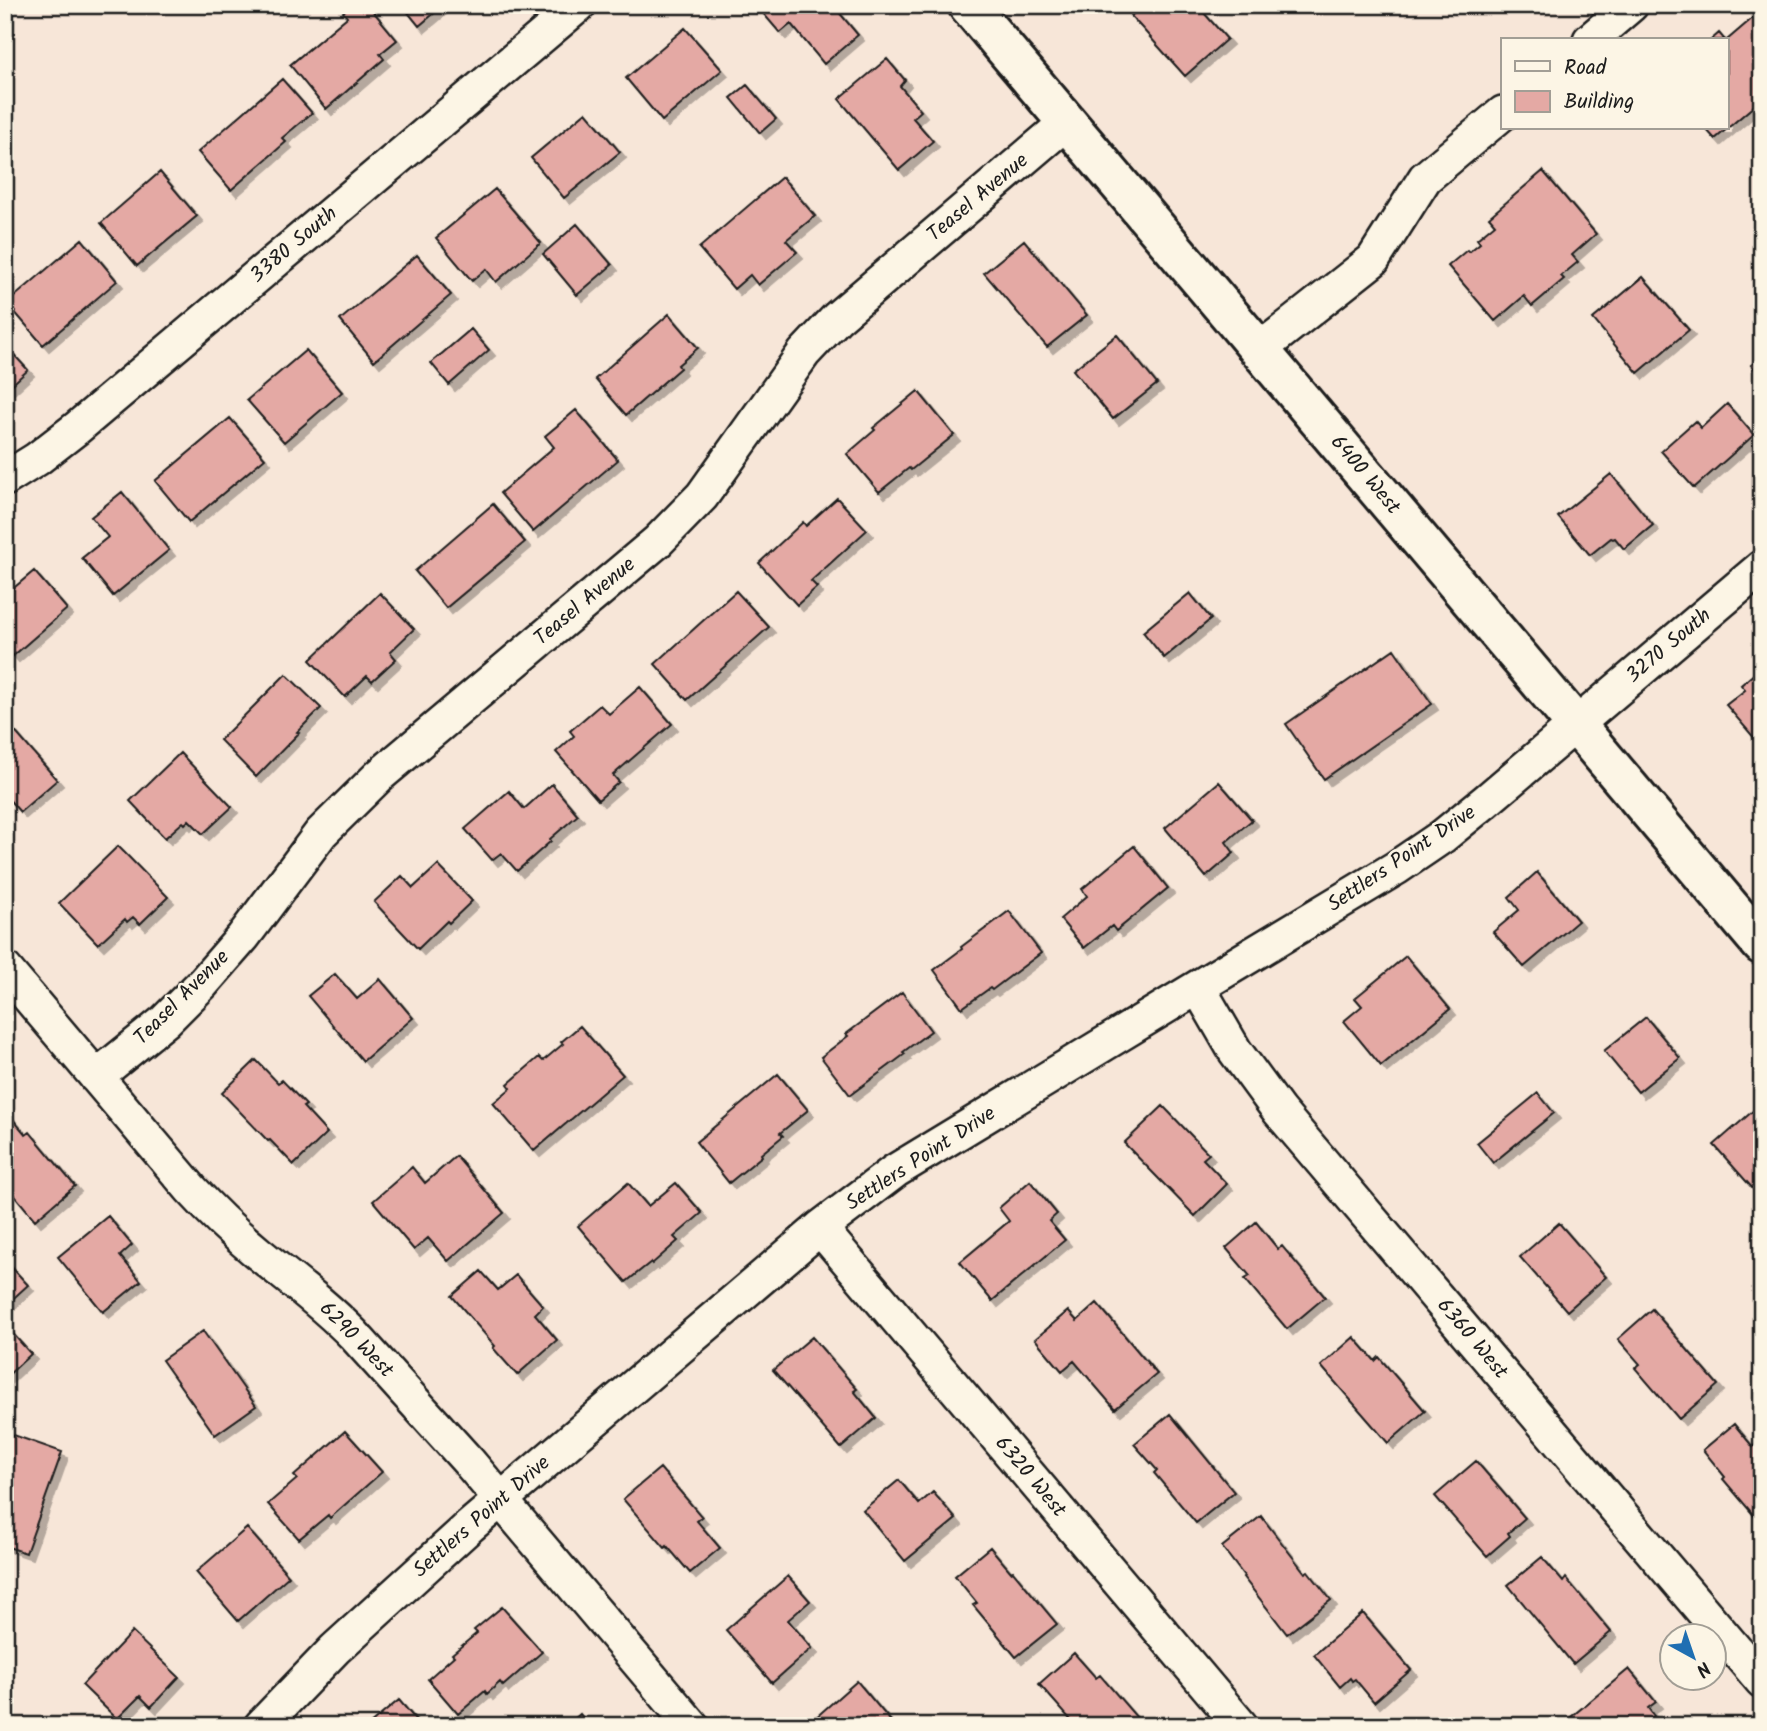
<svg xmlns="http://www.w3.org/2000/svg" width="1767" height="1731" font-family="Kalam,sans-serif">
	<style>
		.building { fill: #e4a9a4; stroke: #1c1c1c; stroke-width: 2; filter: url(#shadow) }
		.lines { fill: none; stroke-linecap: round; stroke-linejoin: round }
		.minor-casing { stroke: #1c1c1c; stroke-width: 38 }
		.tertiary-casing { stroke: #1c1c1c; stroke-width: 44 }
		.minor { stroke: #fcf5e5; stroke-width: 33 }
		.tertiary { stroke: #fcf5e5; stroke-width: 38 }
		.labels { text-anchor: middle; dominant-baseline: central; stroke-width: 5; stroke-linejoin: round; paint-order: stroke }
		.street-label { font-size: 21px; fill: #1c1c1c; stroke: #fcf5e5 }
	</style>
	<defs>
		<filter id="shadow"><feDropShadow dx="6" dy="6" stdDeviation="0" flood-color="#0004"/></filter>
	</defs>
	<rect width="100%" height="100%" fill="#f7e6d8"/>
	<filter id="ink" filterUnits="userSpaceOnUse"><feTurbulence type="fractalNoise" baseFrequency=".0143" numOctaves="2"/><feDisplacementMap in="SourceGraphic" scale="14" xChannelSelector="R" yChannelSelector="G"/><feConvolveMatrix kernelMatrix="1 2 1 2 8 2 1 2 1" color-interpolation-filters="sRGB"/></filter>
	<g filter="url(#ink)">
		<path class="building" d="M351,5H368L397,40L380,54L384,59L326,109L290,65L347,17L343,12Z
			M402,5H444L419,26Z
			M756,5H833L858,35L824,64L791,24L780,33Z
			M1143,5H1197L1227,39L1185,76L1131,16Z
			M1760,5H1762V99L1715,139L1705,128H1727V40L1755,16L1752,12Z
			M685,28L722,70L662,121L626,78Z
			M1719,33L1725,40H1711Z
			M887,59L905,80L900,86L921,111L913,118L933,141L899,170L839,99Z
			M282,79L312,113L282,138L286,142L231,190L198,152Z
			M747,85L776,119L760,133L731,98Z
			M586,112L620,152L564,198L531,158Z
			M1543,171L1596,234L1572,255L1578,262L1561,276L1564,279L1532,306L1524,296L1495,321L1448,266L1467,250L1469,252L1480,243L1477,239L1495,224L1489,217Z
			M160,172L197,216L137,266L101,223Z
			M782,177L815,216L786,240L797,252L758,285L750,275L734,289L699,248Z
			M495,189L541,243L496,282L486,269L472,281L436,238Z
			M577,224L612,265L577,295L543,254Z
			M82,239L117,281L43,345L7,303Z
			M1024,240L1087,315L1047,347L984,273Z
			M417,255L451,295L374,361L340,320Z
			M1643,277L1689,330L1638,373L1593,319Z
			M669,314L698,348L678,365L680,368L626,415L595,379Z
			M471,329L489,350L449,385L431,363Z
			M1117,335L1157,384L1113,419L1073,370Z
			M5,345L28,370L5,391Z
			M306,350L342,392L284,442L247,400Z
			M1762,356V377L1751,365Z
			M918,391L954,435L911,470L909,468L879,492L847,454L875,430L873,428Z
			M1727,404L1754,435L1694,488L1661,451L1695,421L1701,428Z
			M576,410L618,460L533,532L500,493L554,447L545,436Z
			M230,418L265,458L189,522L155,481Z
			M1611,474L1653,525L1624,549L1615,538L1613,539L1611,538L1590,555L1558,517Z
			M122,492L169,550L113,596L82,558L108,537L91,517Z
			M837,498L867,530L811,581L817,587L797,605L759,563L803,522L806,526Z
			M493,504L525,542L446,608L415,571Z
			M34,571L67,609L13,656L5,647V585L10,591Z
			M736,591L769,627L687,700L655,664Z
			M380,593L414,629L390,652L396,659L372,681L367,676L345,697L310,660Z
			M1190,593L1211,619L1164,658L1143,632Z
			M1394,649L1432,704L1324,779L1286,724Z
			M1762,667V747L1726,705L1745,690L1741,685Z
			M286,674L321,708L297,732L299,733L256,777L220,740Z
			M640,687L672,724L613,775L619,782L598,800L556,752L574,736L570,731L600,705L609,714Z
			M12,728L57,780L20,812L5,795V734Z
			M180,753L232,807L203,834L189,820L185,824L183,822L165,838L130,801Z
			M1219,782L1252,820L1226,842L1234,853L1206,877L1165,828Z
			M552,784L578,815L550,839L551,841L517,871L501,853L492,860L465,829L509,791L524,809Z
			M118,846L168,897L140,924L133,917L127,922L125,919L98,944L59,903Z
			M1134,846L1168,888L1116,931L1112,926L1084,948L1060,919L1087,896L1082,889Z
			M438,865L472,901L449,923L447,921L418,949L374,902L402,876L413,888Z
			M1537,872L1578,921L1524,967L1493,932L1519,910L1509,897Z
			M1009,911L1041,953L992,990L990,988L962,1008L934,970L962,949L961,947Z
			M1406,956L1450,1009L1381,1066L1344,1021L1362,1006L1355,998Z
			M335,974L357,999L380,979L413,1018L363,1061L308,996Z
			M902,992L931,1031L903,1052L905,1054L850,1095L821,1057L848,1036L846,1034Z
			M1646,1017L1680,1058L1638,1092L1604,1051Z
			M580,1026L623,1075L534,1151L493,1103L511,1088L508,1084L539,1057L543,1061L563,1044L561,1042Z
			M256,1060L278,1083L282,1080L306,1105L303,1107L327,1133L294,1165L270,1140L268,1141L222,1093Z
			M778,1074L808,1110L780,1133L783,1136L761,1154L762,1156L729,1183L696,1142Z
			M1538,1093L1554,1113L1493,1163L1477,1143Z
			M1762,1103V1199L1714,1145Z
			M1163,1106L1209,1154L1203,1159L1227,1184L1195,1216L1124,1143Z
			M5,1110L26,1135L30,1132L75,1186L35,1220L5,1184Z
			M456,1156L504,1213L448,1261L428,1238L414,1250L373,1201L412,1167L425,1183Z
			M1030,1181L1057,1214L1049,1221L1065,1240L992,1301L960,1262L1009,1221L999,1208Z
			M628,1183L648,1206L676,1183L702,1213L674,1237L678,1241L652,1264L651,1262L626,1282L578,1226Z
			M108,1216L132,1245L120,1256L141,1281L103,1312L58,1257Z
			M1256,1222L1278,1249L1282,1246L1325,1297L1287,1329L1245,1279L1250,1276L1226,1248Z
			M1559,1223L1606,1277L1567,1311L1520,1257Z
			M5,1260L28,1285L5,1306Z
			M481,1271L498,1290L516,1275L543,1306L535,1314L557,1340L517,1375L493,1348L495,1346L452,1296Z
			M1097,1303L1157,1374L1115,1409L1074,1361L1062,1371L1035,1339L1068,1311L1077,1321Z
			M1652,1309L1718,1385L1679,1419L1635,1368L1640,1364L1618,1339Z
			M5,1325L31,1354L5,1378Z
			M203,1331L256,1406L215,1435L162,1360Z
			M812,1337L857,1389L854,1391L876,1418L841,1448L773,1370Z
			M1354,1337L1375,1361L1379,1357L1425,1411L1388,1443L1321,1366Z
			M1170,1414L1234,1492L1196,1523L1154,1473L1157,1470L1134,1444Z
			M1734,1424L1753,1447L1762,1439V1525L1723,1479L1725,1477L1703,1450Z
			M345,1431L382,1472L330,1518L328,1515L299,1539L268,1504L297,1479L294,1476Z
			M5,1432L62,1452L26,1553L5,1546Z
			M1476,1461L1525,1518L1508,1533L1510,1536L1487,1556L1435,1496Z
			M660,1468L702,1517L697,1521L720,1548L690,1573L667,1546L665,1548L623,1499Z
			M899,1480L919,1504L933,1492L956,1519L905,1561L863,1510Z
			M1261,1516L1305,1573L1308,1571L1331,1600L1287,1634L1243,1577L1244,1576L1222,1547Z
			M247,1528L289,1576L238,1621L196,1572Z
			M990,1547L1011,1572L1013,1571L1057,1624L1016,1657L973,1605L977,1603L955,1576Z
			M1542,1557L1563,1582L1566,1578L1611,1632L1573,1664L1508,1585Z
			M788,1576L810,1601L788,1620L812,1648L772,1683L726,1630Z
			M502,1607L542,1652L503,1686L500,1682L487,1694L485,1691L458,1714L428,1679L454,1656L452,1654L477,1633L474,1630Z
			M1363,1613L1411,1670L1374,1702L1355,1679L1352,1681L1350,1678L1340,1687L1314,1655Z
			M132,1632L179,1677L151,1707L140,1696L117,1719L82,1685Z
			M1074,1653L1096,1678L1100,1675L1144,1726H1076L1039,1684Z
			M1629,1669L1656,1702L1648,1708L1654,1716L1650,1719L1656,1726H1578L1571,1717Z
			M857,1681L895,1726H820L814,1719Z
			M399,1700L421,1726H369V1725Z
			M580,1714L590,1726H566Z
			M1482,1718L1485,1726H1465Z"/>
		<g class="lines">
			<g class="minor-casing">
				<path id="minor" d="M1590,40L1631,5
					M1259,350L1373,260L1425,178L1503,113
					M5,479L37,459L77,428L579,5
					M5,969L191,1189C212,1212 234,1233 258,1253C291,1280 325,1305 354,1335L468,1461L692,1726
					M1198,987L1235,1051L1279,1111L1762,1681
					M96,1077L165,1021L203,983L243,937L321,833L380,775L658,541L702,496L804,353L837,318L1067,122
					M820,1228L1241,1726
					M261,1726L335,1649L470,1526L820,1228L895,1171L1198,987L1396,868L1443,836L1486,801L1762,567"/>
			</g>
			<g class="tertiary-casing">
				<path id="tertiary" d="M968,5L1762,945"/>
			</g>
			<use href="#minor" class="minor"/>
			<use href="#tertiary" class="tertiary"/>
		</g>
	</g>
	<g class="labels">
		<g class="street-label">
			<text transform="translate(978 198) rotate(-40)">Teasel Avenue</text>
			<text transform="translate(294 245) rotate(-40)">3380 South</text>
			<text transform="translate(1365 475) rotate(50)">6400 West</text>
			<text transform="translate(585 602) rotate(-40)">Teasel Avenue</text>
			<text transform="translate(1669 646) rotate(-40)">3270 South</text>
			<text transform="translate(1402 859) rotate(-34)">Settlers Point Drive</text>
			<text transform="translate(182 998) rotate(-45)">Teasel Avenue</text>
			<text transform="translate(921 1159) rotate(-33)">Settlers Point Drive</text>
			<text transform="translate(1472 1339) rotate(50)">6360 West</text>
			<text transform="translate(356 1340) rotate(46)">6290 West</text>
			<text transform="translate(1030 1477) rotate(50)">6320 West</text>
			<text transform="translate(482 1517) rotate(-41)">Settlers Point Drive</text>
		</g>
	</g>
	<rect width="1767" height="1731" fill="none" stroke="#fcf5e5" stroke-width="28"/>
	<rect x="14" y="14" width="1739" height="1703" fill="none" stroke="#1c1c1c" stroke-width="2.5" filter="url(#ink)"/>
	<rect x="1501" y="38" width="228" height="91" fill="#fcf5e5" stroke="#a29e95" stroke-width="2"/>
	<rect x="1515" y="61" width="35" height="10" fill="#fcf5e5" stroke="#a29e95" stroke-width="2"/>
	<text x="1564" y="74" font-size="21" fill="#1c1c1c">Road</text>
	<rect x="1515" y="91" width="35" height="21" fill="#e4a9a4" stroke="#a29e95" stroke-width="2"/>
	<text x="1564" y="108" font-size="21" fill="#1c1c1c">Building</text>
	<g transform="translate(1693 1657) rotate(140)"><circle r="33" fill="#fcf5e5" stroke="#a29e95" stroke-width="2"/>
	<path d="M0-5L12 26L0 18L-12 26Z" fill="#1f6fb2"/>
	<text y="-10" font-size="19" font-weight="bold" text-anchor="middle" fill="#1c1c1c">N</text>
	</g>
</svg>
